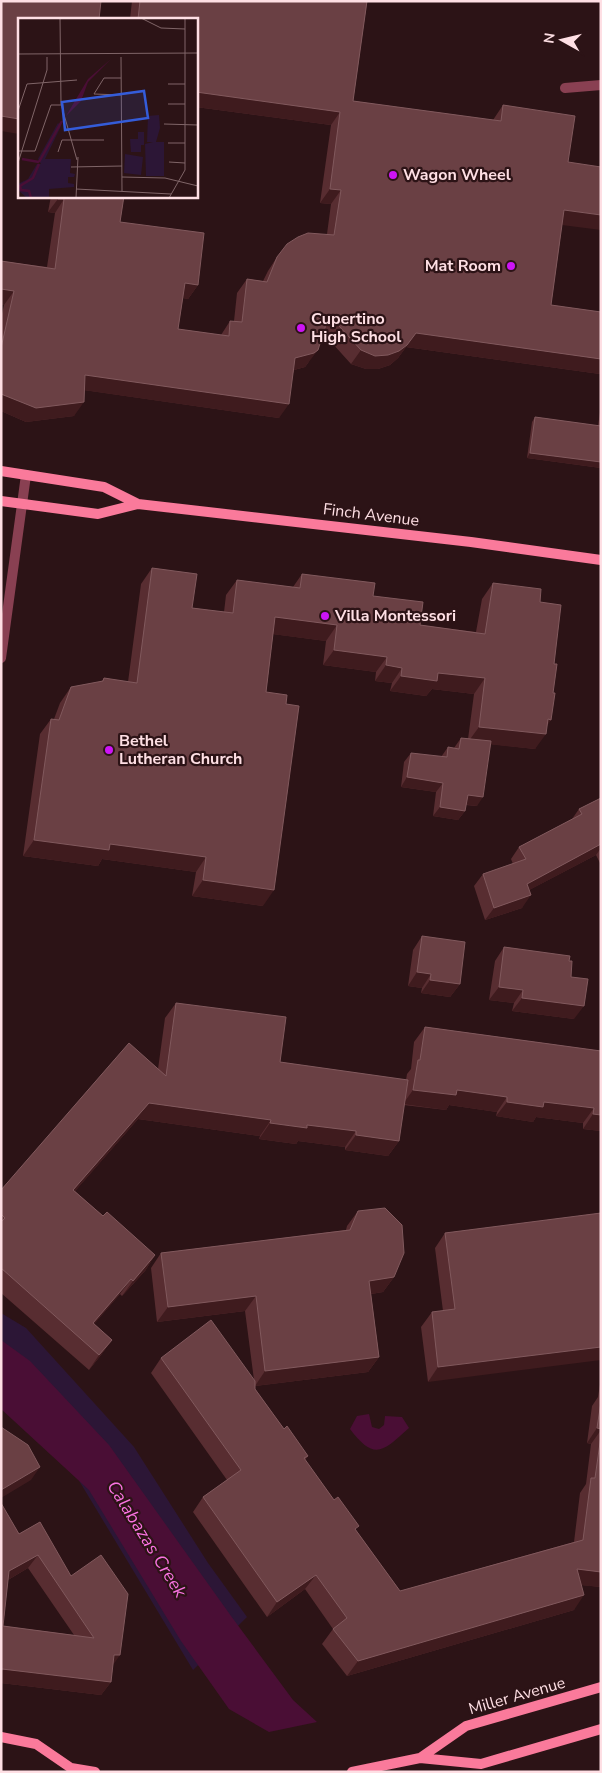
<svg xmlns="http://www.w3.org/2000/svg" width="602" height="1773" font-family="'Nunito Sans',sans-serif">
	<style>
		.green { fill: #2c1636 }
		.water { fill: #4a0e35 }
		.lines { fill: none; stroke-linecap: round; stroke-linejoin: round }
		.street { stroke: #894052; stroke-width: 10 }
		.secondary { stroke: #fa7a9b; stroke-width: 10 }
		.wall { fill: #582d31; fill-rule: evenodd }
		.shaded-wall { fill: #3f1b1e }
		.building { fill: #6a4044; stroke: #81595d; fill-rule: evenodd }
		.poi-dot { fill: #cd14f5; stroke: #2c1316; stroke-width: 2 }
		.labels { text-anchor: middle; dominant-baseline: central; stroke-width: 4.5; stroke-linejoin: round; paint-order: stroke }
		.poi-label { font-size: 16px; font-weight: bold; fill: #fedfe4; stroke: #2c1316; text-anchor: start }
		.street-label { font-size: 16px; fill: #fedfe4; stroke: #2c1316 }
		.water-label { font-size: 18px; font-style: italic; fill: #f972e0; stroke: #2c1316 }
		.inset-river { fill: none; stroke: #4a0e35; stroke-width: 2.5 }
		.inset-road { fill: none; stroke: #806568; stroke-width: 1 }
		.view { fill: #345cd9; fill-opacity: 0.15; stroke: #345cd9; stroke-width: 2.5 }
		.inset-edge { fill: none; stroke: #fedfe4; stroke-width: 2.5 }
	</style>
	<rect width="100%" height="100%" fill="#2c1316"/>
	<path class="green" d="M1,1313L26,1328L134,1447L208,1563L247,1617L193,1670L57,1444L1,1406Z"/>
	<path class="water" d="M1,1340L30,1361L109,1445L231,1616L293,1700L317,1722L269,1732L229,1709L181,1641L89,1490L1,1409Z
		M369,1414L372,1427L379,1429L384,1425L385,1416L402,1417L409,1428C383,1451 375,1462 350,1429L357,1416Z"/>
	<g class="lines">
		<path class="street" d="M565,88L601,85
			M1,658L26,475"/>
		<path class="secondary" d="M1,471L104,487L138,504L471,542L601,560
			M1,501L98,514L138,504
			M1,1737L36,1744L71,1768L95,1772
			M420,1758L466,1726L601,1687
			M352,1772L420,1758L481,1764L601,1729"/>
	</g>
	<path class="wall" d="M132,1H367L353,101L493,120L503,105L568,162L562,225L551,305L601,312V373L600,374L406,347L398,358L390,365L378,369H366L351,364L323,333L308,363L305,367L294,370L279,418L84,390L74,416L26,422L1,411V318L4,305L1,261L47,267L55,213L48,212L51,196H124L120,222L198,285L188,299L183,298L178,329L221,335L230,321H234L237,293L247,279L263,281L268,271L277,257L327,234L331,204L320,203L331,125L196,107V19H130Z
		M601,405V468L527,458L532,422L535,417L598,426Z
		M152,568L192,608L224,612L226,595L237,580L293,587L302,574L373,596L420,625L476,632L482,599L493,583L540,602L554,664L547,726L535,749L491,744L477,806L466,805L465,811L458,820L433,816L436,792L401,787L404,762L411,753L441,757L448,747L454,748L461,738L468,739L474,694L432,689L426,696L390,691L392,683L375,681L376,672L323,665L326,641L273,634L266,692L263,906L192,896L196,872L102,859L98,866L23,856L40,734L51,719H54L60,703L71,687L101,682L104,678L128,682L141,584Z
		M601,798V865L596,855L529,890L522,908L485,920L474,886L483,874L513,864L511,859L519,847L572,819L579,809Z
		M422,936L460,984L450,997L421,993L422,988L408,986L413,950Z
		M504,947L569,961L574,1019L512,1011L514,1003L489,1000L495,961Z
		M176,1003L280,1062L406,1080L407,1074L411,1069L414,1042L425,1027L601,1051V1131L583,1129V1123L536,1117L533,1122L496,1116L497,1112L449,1105L446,1110L404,1105L399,1141L388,1156L345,1150V1147L298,1141L296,1144L259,1139L260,1136L138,1119L75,1191L103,1216L155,1255L145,1271L122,1296L120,1294L94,1324L112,1340L101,1355L89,1370L1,1293V1190L158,1069L165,1018Z
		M358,1211L394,1277L383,1292L371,1294L379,1357L368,1372L255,1386V1389L284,1429L308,1456L305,1460L400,1591L574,1542L580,1493L586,1484L591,1444L587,1443L592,1406L598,1397L601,1378V1587L582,1585L574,1610L347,1676L322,1644L333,1629L305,1589L267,1617L193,1512L203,1497L227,1480L151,1373L161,1358L254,1380L245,1311L157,1322L151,1268L161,1253L346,1230L347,1226Z
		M601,1213L428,1382L421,1327L432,1312L443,1311L435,1248L445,1233Z
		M1,1503L19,1534L40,1522L113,1666L111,1682L101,1695L1,1683ZM28,1568L74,1635L3,1626L8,1580Z"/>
	<path class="shaded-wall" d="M196,92L340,112L331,125L196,107Z
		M1,116L19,119V134L1,131Z
		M330,189L341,190L331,204L320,203Z
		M58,199H64L55,213L48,212Z
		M564,210L601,215V230L554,224Z
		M185,283L198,285L188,299L175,297Z
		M1,289L14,291L4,305H1Z
		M416,333L601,359V373L600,374L406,347L398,358L390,365L378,369H366L351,364L361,350Z
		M318,350L308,363L305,367L286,372L295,358Z
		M85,375L289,404L279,418L76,389Z
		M1,394L84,402L74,416L26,422L1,411Z
		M530,453L601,462V468L527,458Z
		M275,617L337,625L326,641L264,633Z
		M334,650L387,657L376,672L323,665Z
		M386,665L402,668L392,683L375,681Z
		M438,673L485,678L474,694L432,689L426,696L390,691L401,676Z
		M548,719L551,720L542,733L546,734L535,749L468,742L479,727Z
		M407,777L443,783L436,792L401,787Z
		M468,795L483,797L477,806L462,804Z
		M440,807L465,811L458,820L433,816Z
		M34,840L110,844L206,857L196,872L102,859L98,866L23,856Z
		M601,844V848L596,855L518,896L527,884Z
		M203,880L274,890L263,906L192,896Z
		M531,895L522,908L485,920L494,908Z
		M417,972L431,974L422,988L408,986Z
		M430,980L460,984L450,997L421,993Z
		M499,987L523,990L514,1003L489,1000Z
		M522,998L584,1006L574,1019L512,1011Z
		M413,1090H457L507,1097L497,1112L449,1105L446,1110L403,1104Z
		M507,1102H544L594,1108L583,1123L536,1117L533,1122L496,1116Z
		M149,1103L271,1120L260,1136L138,1119L63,1205L73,1190Z
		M593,1114L601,1115V1131L583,1129Z
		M270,1123L307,1125L356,1131L345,1147L298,1141L296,1144L259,1139Z
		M356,1135L399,1141L388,1156L345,1150Z
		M155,1255L145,1271L122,1296L133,1281Z
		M394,1277L383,1292L358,1296L369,1281Z
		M131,1279L120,1294L82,1338L93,1323Z
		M256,1296L245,1311L157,1322L168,1307Z
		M112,1340L101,1355L89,1370L99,1355Z
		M601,1347V1360L428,1382L438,1367Z
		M379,1357L368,1372L255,1386L265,1371Z
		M597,1428L601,1429V1430L591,1444L587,1443Z
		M40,1467L31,1480L1,1498V1490Z
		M38,1555L28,1568L1,1584L9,1571Z
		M577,1569L601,1572V1587L567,1584Z
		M316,1575L305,1589L267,1617L277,1602Z
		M584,1595L574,1610L347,1676L358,1661Z
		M114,1655H120L111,1668Z
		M2,1669L111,1682L101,1695L1,1683Z"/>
	<path class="building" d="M1,1H101L99,19H19V119L1,116Z
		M140,1H367L353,101L501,121L503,105L575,116L568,162L601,167V215L564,210L551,305L601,312V359L416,333L407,345L399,351L388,355L375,356L361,350L329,315L318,350L314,353L295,358L289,404L85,375L84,402L36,408L1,394V348L14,291L1,289V261L55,269L64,199H58V196H124L120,222L204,233L198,285L185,283L178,329L229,336L230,321L242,322L247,279L267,282L277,257L287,244L298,237L308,233L334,235L341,190L330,189L340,112L196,92V19H138Z
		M535,417L601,426V462L530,453Z
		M152,568L197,574L192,608L233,613L237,580L300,588L302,574L375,583L373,596L423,602L420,625L485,634L493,583L541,589L540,602L561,605L554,664H557L553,693H555L551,720L548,719L546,734L479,727L485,678L438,673L437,681L401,676L402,668L386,665L387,657L334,650L337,625L275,617L266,692L287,695L286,704L299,706L274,890L203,880L206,857L110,844L109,850L34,840L51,719L59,720L71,687L103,681L104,678L137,683Z
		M461,738L491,741L483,797L468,795L465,811L440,807L443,783L407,777L411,753L447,757L448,747L459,749Z
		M601,798V844L527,884L531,895L494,908L483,874L526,859L519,847L582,814L579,809Z
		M422,936L465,942L460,984L430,980L431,974L417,972Z
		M504,947L570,956L569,961H572L571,977L588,979L584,1006L522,998L523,990L499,987Z
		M176,1003L286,1017L280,1062L408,1080L399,1141L356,1135V1131L307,1125V1128L270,1123L271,1120L149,1103L73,1190L103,1216L107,1212L155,1255L133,1281L131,1279L93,1323L112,1340L99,1355L1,1268V1222L5,1218L1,1214V1190L129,1043L166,1076Z
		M425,1027L601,1051V1115L593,1114L594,1108L544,1102L543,1107L507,1102V1097L457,1090L456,1095L413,1090L418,1060H420Z
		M385,1208L402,1225L404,1253L394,1277L369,1281L379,1357L265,1371L256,1296L168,1307L161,1253L350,1230L358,1211Z
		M601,1213V1347L438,1367L432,1312L455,1309L445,1233Z
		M211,1320L255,1381V1389L284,1429L287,1426L308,1456L304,1458L334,1500L338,1497L359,1526L355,1529L400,1591L583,1540L591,1478H595L601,1436V1572L577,1569L584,1595L358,1661L333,1629L347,1618L316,1575L277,1602L203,1497L241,1470L161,1358Z
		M601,1402V1429L597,1428Z
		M1,1427L28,1445L40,1467L1,1490Z
		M1,1503L19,1534L40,1522L71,1576L101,1555L128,1594L120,1655H114L111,1682L2,1669L1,1673ZM38,1555L94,1638L3,1626L9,1571Z"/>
	<g class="poi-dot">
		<circle cx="393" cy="175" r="5"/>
		<circle cx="511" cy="266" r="5"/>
		<circle cx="301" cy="328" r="5"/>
		<circle cx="325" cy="616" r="5"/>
		<circle cx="109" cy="750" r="5"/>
	</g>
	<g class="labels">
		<g class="poi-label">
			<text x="403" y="175">Wagon Wheel</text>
			<text x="501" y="266" text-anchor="end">Mat Room</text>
			<text x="311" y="319">Cupertino<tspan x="311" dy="18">High School</tspan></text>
			<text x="335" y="616">Villa Montessori</text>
			<text x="119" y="741">Bethel<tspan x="119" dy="18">Lutheran Church</tspan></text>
		</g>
		<g class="street-label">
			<text transform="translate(371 515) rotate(7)">Finch Avenue</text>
			<text transform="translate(517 1696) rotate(-16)">Miller Avenue</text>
		</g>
		<g class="water-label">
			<text transform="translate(147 1539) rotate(58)">Calabazas Creek</text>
		</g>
	</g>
	<g transform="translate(18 18)">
		<rect width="180" height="180" fill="#2c1316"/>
		<path d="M141,97L142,110L138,124H146V158H128L127,126L135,124H129L130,98ZM40,105L43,108L27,141H53L52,155L57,156L56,159H50V165L56,166V169L31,171V180H9L0,172V166L10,161L19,146H23L20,141ZM120,114H126V127H123V134H113L112,121H120ZM107,136L125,139L123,157L106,155Z" fill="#2c1636"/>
		<path d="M93,41L70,64L63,83L48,98L70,61Z" fill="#4a0e35"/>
		<path class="inset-river" d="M4,141L21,144M21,144L44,103M13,180L11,173L3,172L2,168L15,160L21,146"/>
		<path class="inset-road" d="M42,0L43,86L59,142M123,0L143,10L167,11M167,35V0M0,36L180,35M103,39L104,173M103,60H86L76,76L103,77M150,66H167M150,86H167M0,93L9,66L59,62M146,106L180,107M150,125H167M0,133H17L33,87H44M40,134L44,122H86M151,144L167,145M0,145L29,52V39M53,149L104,148M104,159L147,160L180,168M58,171L153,176M58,180L60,139M151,180L167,152V35"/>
		<path class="view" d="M126,73L130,100L47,112L44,84Z"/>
		<rect width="180" height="180" class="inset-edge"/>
	</g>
	<rect width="602" height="1773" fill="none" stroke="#fedfe4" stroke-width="5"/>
	<g transform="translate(562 40) rotate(278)" stroke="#2c1316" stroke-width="4" paint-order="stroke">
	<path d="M0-4L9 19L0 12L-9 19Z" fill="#fedfe4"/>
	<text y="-8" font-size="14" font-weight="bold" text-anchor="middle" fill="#fedfe4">N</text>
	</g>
</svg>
